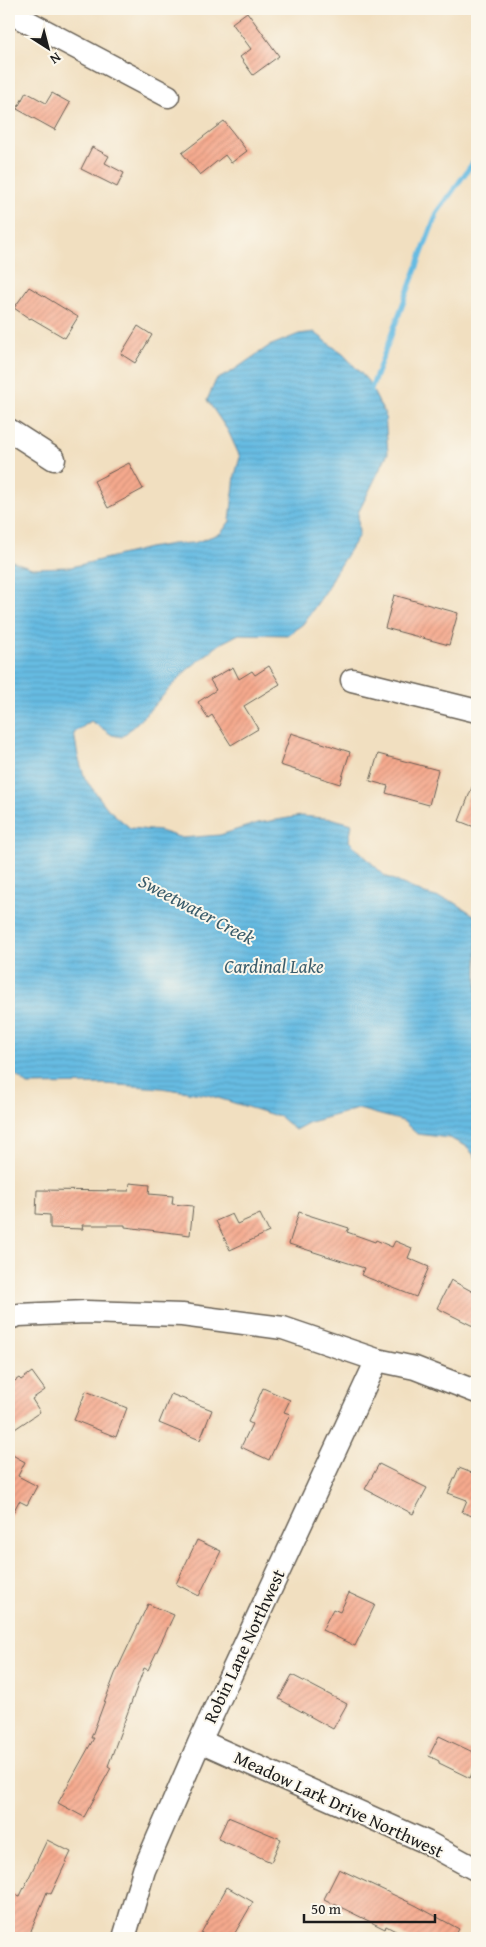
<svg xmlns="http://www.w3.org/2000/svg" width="486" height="1947" font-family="'Gentium Book Plus',serif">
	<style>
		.water { fill: url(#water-rules); stroke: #416c7f }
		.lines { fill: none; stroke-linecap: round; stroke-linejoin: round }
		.stream { stroke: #66bbe2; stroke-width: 5 }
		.building { fill: url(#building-hatch) }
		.minor-casing { stroke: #676055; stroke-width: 25 }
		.minor { stroke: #fff; stroke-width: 22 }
		.labels { text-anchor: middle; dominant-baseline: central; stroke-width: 4; stroke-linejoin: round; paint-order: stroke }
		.street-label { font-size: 18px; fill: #1c1c1c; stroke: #fbf7ec }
		.water-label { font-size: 19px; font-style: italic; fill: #3a5c6b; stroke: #fbf7ec }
	</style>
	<defs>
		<pattern id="water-rules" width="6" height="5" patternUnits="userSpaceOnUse" patternTransform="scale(1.25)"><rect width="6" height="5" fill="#66bbe2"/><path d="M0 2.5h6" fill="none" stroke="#58a0c1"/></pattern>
		<pattern id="building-hatch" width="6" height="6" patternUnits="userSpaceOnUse" patternTransform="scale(1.25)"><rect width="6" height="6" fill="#f5a98d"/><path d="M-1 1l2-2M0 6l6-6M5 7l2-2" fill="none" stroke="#d19179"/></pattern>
	</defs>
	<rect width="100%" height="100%" fill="#fbf7ec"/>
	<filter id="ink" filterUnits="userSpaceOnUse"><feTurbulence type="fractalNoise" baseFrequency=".02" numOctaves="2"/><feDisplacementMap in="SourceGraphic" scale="10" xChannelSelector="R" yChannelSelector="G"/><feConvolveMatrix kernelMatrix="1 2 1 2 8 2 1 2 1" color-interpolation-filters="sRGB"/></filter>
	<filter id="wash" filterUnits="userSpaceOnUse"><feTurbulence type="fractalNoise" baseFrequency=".0096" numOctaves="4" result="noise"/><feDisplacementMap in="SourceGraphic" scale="20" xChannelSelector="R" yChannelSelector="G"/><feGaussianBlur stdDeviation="1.12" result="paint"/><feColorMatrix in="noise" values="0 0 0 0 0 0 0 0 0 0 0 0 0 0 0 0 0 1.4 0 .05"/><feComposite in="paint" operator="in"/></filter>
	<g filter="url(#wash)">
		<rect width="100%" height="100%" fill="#f1dfc0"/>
		<path class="water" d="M314,332L344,355L368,381L385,415L388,453L358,513L359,535L333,576L326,591L303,624L288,635L239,634L220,644L187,670L144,716L122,737L112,735L91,721L74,733L78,756L85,779L108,809L130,828L160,831L182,838L220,835L258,823L301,816L334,819L352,824L349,841L385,876L425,894L454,902L477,917V1159L466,1146L449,1138L417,1134L403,1121L358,1109L310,1122L295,1130L280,1117L208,1095L161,1088L104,1084L28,1085L9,1070V560L32,568L71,567L149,548L172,544L194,543L221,533L230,521L235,475L240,457L228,431L207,400L216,380L231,372L269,346L299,334Z"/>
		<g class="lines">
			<path class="stream" d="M371,389L437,213L477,157"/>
		</g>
		<g id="blocks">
			<path class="building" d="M247,12L279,56L253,75L240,57L251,49L232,23Z
				M26,92L46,103L52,93L70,103L55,130L17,109Z
				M224,121L247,151L231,163L225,155L200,175L182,153Z
				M92,147L109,156L105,163L124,173L117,187L81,169Z
				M29,287L78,317L65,338L31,318L30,319L14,308Z
				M138,326L152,335L135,363L121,354Z
				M129,463L143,489L108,508L94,481Z
				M394,595L458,613L449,645L385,628Z
				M269,666L280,684L244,706L258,729L231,745L212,715L208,718L198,702L216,690L210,680L233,667L239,679L252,671L255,675Z
				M291,733L350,752L340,784L280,765Z
				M378,754L438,770L429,805L386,793L388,786L370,781Z
				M476,777H477V828L459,821Z
				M130,1183L150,1185L149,1194L173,1196L172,1204L193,1206L190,1235L125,1227V1225H82L83,1229L50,1228V1215L36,1214L37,1190L129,1191Z
				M299,1212L349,1228L347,1232L375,1242L376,1240L392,1247L395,1241L412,1248L408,1258L429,1267L416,1297L361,1275L364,1268L289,1244Z
				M232,1214L237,1224L260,1214L269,1232L230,1250L216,1221Z
				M451,1280L477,1294V1328L437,1308Z
				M32,1372L45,1390L32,1399L40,1412L9,1433V1385L19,1378L21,1380Z
				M263,1388L290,1400L284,1412L290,1414L269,1460L241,1447L252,1424L248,1422Z
				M86,1391L127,1408L116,1437L74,1420Z
				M171,1394L212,1410L200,1440L159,1423Z
				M9,1453L25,1462L18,1476L37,1486L27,1505L19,1501L9,1520Z
				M379,1464L427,1488L413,1514L365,1489Z
				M459,1468L477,1475V1518L462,1512L467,1500L448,1493Z
				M197,1540L221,1551L199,1596L176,1584Z
				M349,1593L375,1605L355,1646L322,1630L333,1609L340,1612Z
				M148,1604L174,1615L148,1670L144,1668L108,1766L111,1768L84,1817L58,1803L94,1738H91L115,1674Z
				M292,1675L347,1704L333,1729L279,1699Z
				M439,1736L477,1754V1762L470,1778L439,1763V1761L429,1756Z
				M228,1817L281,1839L271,1862L218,1839Z
				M47,1840L71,1852L51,1894L47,1892L28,1938H9V1892L20,1896Z
				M339,1869L415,1905L459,1929L454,1938H409L386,1926L385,1929L324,1899Z
				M227,1887L253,1902L232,1938H210L201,1933Z"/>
		</g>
	</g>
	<g filter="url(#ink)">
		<use href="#blocks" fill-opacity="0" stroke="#676055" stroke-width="1"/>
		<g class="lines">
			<g class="minor-casing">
				<path id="minor" d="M9,12L168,96
					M9,430L54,459
					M352,680L477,711
					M9,1318L19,1315L86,1312L182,1315L283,1328L377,1360L415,1368L477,1392
					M200,1741L426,1842L477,1870
					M124,1938L144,1870L200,1741L377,1360"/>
			</g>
			<use href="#minor" class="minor"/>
		</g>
	</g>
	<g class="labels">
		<g class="street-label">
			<text transform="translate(244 1646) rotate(-65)">Robin Lane Northwest</text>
			<text transform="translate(339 1804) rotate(25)">Meadow Lark Drive Northwest</text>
		</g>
		<g class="water-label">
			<text transform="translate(197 909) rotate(28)">Sweetwater Creek</text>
			<text x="274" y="966">Cardinal Lake</text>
		</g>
	</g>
	<rect width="486" height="1947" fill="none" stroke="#fbf7ec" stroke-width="30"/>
	<g transform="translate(48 48) rotate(144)" stroke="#fbf7ec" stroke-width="4" paint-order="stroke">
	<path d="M0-4L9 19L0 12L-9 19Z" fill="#1c1c1c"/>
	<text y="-8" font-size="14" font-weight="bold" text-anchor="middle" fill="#1c1c1c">N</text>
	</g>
	<path d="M304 1914v8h131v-8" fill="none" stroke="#1c1c1c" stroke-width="2.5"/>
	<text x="311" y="1914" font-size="15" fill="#1c1c1c" stroke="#fbf7ec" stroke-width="4" paint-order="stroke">50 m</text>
</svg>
